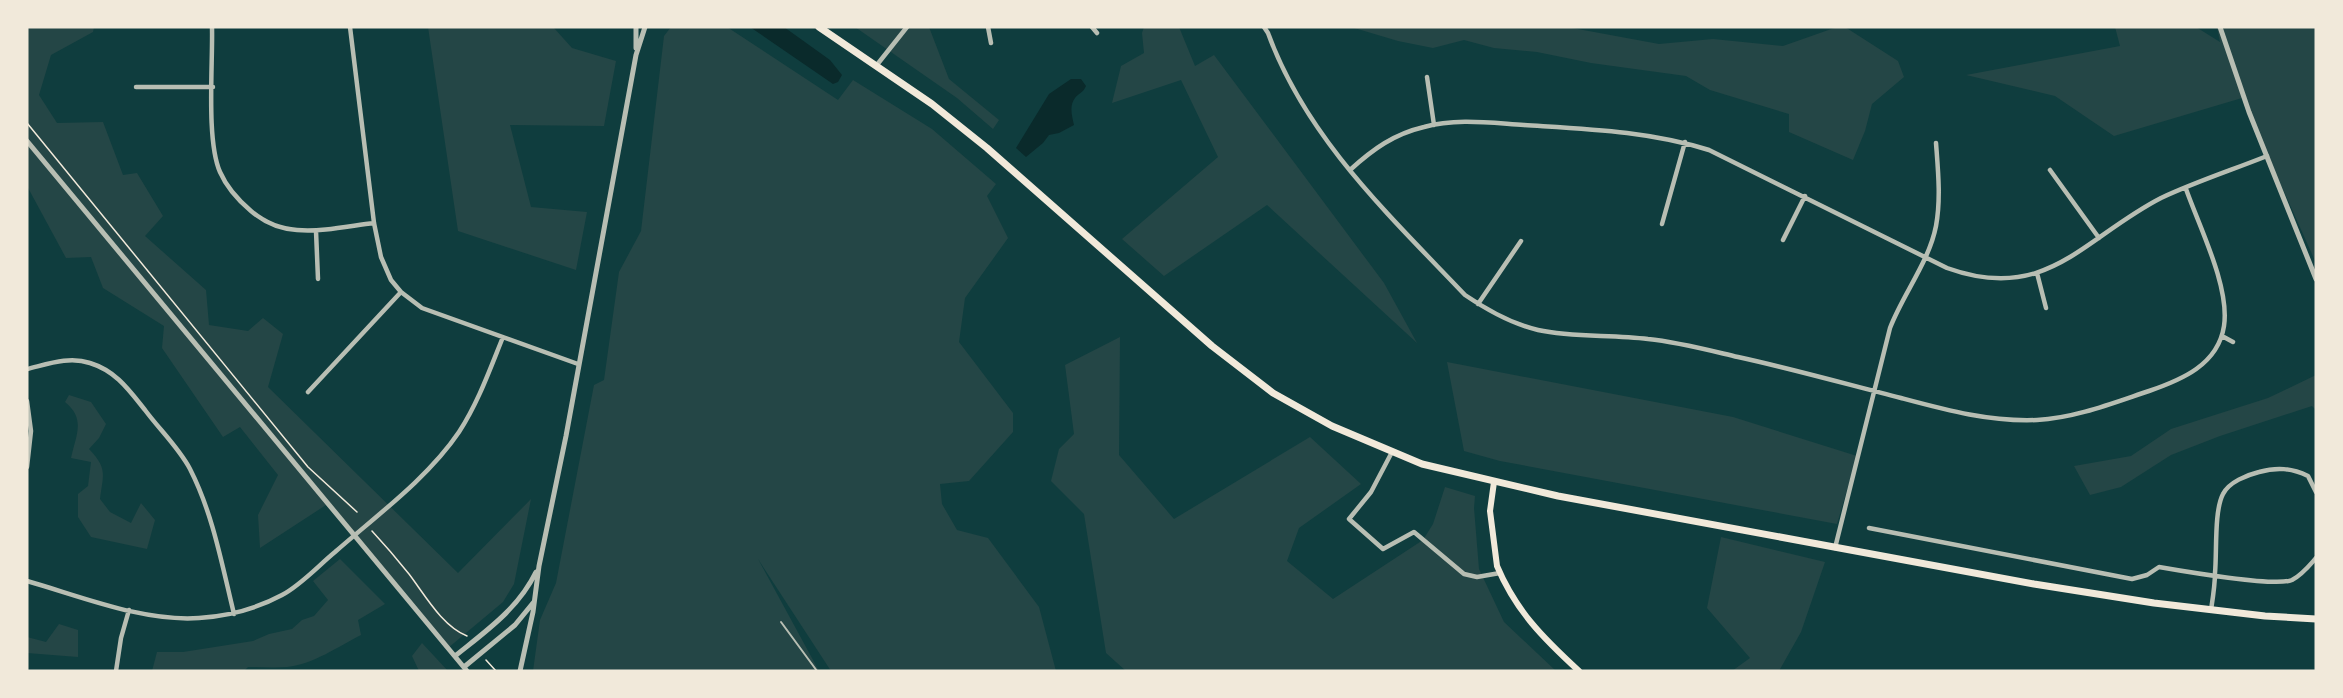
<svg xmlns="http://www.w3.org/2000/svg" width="2343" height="698" font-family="Arial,sans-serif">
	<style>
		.green { fill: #244646 }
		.water { fill: #0a2a2b }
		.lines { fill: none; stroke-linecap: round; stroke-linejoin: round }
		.path { stroke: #f1e9da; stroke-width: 1.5 }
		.service { stroke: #b8beb3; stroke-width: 2 }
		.minor { stroke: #b8beb3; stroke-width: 4.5 }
		.tertiary { stroke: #b8beb3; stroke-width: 5 }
		.secondary { stroke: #f1e9da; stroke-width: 6 }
		.primary { stroke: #f1e9da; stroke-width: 7 }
	</style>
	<rect width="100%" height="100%" fill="#0f3d3e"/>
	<path class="green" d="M27,27H94L93,32L51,55L39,95L57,123L103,122L123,175L137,173L163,216L145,236L206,290L209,325L248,331L263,318L283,334L268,387L458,573L531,499L514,584L503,602L448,648L326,505L260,548L258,515L278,475L240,427L223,437L162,348L164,326L103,288L91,257L66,258L27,186Z
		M428,27L554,28L572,48L616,61L604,126L510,125L531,207L587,212L576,270L458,231Z
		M671,27H727L838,100L853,80L932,129L996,184L987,196L1008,238L965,298L959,342L1013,413V432L969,481L940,484L942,504L957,530L988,538L1039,607L1056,671H831L758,559L819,671H533L540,620L556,583L594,385L604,380L619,272L641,231L664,36Z
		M855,27H929L949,79L999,120L993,129L957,98Z
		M1144,27H1179L1195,66L1214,55L1384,283L1417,343L1267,205L1164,276L1122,239L1218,157L1181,80L1112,103L1121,66L1144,53L1142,33Z
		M1351,27H1567L1659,44L1713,39L1783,46L1837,27H1845L1898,61L1904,77L1872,104L1865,131L1853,160L1789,132V114L1710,90L1686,76L1591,63L1537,52L1494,48L1464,40L1433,48L1398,41Z
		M2115,27H2196L2220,42L2217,27H2316V263L2242,98L2114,136L2055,96L1966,75L2120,46Z
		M1120,337L1119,455L1174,519L1310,437L1361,484L1299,528L1287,561L1333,599L1423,540L1433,524L1445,487L1475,496L1474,508L1479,569L1504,622L1556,671H1126L1106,653L1084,514L1051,481L1059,449L1074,434L1065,365Z
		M1447,362L1733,417L1857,456L1837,524L1500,461L1464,451Z
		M2316,375V410L2312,406L2220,436L2171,455L2121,487L2090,495L2074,466L2131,456L2171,429L2268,398Z
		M69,395L91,402L106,424L99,438L89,449C108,469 103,474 100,499L110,512L131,523L141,503L155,520L147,549L91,537L78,517V494L88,486L91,462L71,458C76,435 86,419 65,402Z
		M1721,537L1825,562L1801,632L1779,671H1732L1750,658L1707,608Z
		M340,559L385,604L358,620L361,635C337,647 314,664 287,667C274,668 261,667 248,667L244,671H152L157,652H183L253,641L269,634L292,629L302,620L314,616L328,600L313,581Z
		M59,624L78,630V657L27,653V637L46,642Z
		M422,643L448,671H419L412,656Z"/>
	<path class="water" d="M750,27H784L830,60L842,75L838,82L833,84Z
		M1071,79H1081L1086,86C1083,93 1079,93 1075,98C1069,106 1072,116 1074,125L1059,133L1049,135L1043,143L1026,157L1016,148L1049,94Z"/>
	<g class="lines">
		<path class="path" d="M27,123L308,467L357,512
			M372,531C385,545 397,559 409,574C425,595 442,626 467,636
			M486,660L496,671"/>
		<path class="service" d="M781,622L817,671"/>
		<path class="minor" d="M212,27C213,64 206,140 220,172C227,188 238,200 251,211C264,222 280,229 297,230C323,232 349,226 374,223
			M350,27L374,223L381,257L391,280L401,292L422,308L578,364
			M988,27L991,43
			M1092,27L1097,33
			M1264,27L1268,33C1306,138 1390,216 1465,295C1487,310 1512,324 1538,330C1574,338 1612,334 1648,339C1678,342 1708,350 1738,357C1793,369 1846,384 1901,398C1946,410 1990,422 2037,420C2075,418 2113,403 2149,391C2181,380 2218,365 2224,326C2230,287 2199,226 2186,189
			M876,66L907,27
			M1427,77L1434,125
			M136,87H213
			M1350,170C1373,149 1394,134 1424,127C1456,118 1491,123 1524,125C1587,129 1649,131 1709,150L1947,268C2047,304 2083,238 2161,198C2195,182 2232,170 2267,156
			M2050,170L2099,238
			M1662,224L1685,142
			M316,231L318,279
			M1783,240L1805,196
			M2037,273L2046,308
			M1478,304L1521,241
			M2222,336L2233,342
			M27,369C48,364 69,356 90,363C116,371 129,390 145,410C159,429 179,448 190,469C213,514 222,565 234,614
			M308,392L401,292
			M27,401L31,431L27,467
			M1392,452L1371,492L1349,519L1383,549L1414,532L1464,574L1477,577L1500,573
			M1869,528L2132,579L2147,575L2159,567C2182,571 2276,587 2292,580C2302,575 2309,566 2316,558
			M1835,548L1890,328C1903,294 1929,262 1936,226C1941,199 1938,170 1936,143
			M27,581C80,596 143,622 199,618C229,616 256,609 282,595C301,585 318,566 335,552C376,516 428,478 459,432C478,403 490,369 503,337
			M2211,610C2213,597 2215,585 2215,573C2217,552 2214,511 2223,494C2229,482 2247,475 2259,472C2277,467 2291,468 2308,476L2316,492
			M116,671L121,638L129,610"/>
		<path class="tertiary" d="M2220,27L2249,112L2316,279
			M636,48V27
			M27,141L467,671
			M455,656C486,631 518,609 536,572
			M464,667L515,625L533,603
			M520,671L533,612L539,566L566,436L636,55L645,27"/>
		<path class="secondary" d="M1494,482L1490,511L1497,566C1516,611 1543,638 1579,671"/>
		<path class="primary" d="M819,27L932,104L987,148L1212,346L1273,393L1332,426L1422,464L1558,496L2034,584L2154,603L2265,616L2316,619"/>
	</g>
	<rect width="2343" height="698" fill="none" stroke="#f1e9da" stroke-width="57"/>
</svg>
